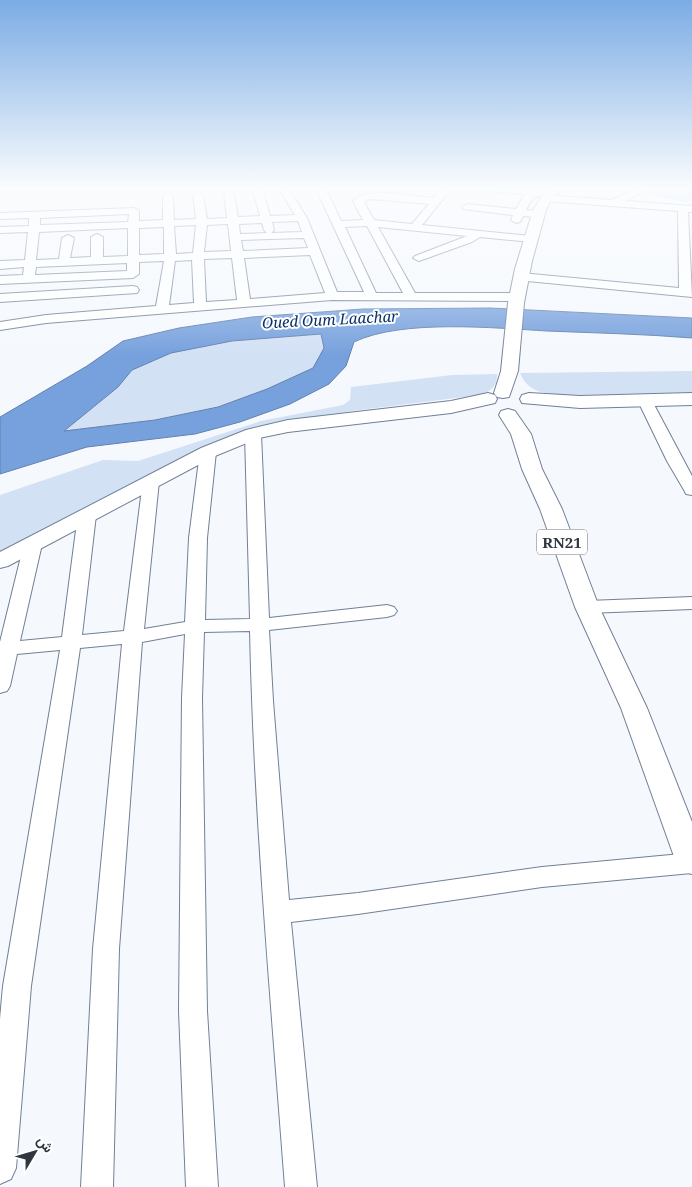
<svg xmlns="http://www.w3.org/2000/svg" width="692" height="1187" font-family="'Noto Serif',Vazirmatn,serif">
	<style>
		.green { fill: #d3e1f5 }
		.water { fill: #77a1dd; stroke: #6281ae; fill-rule: evenodd }
		.building { fill: #bcd6fc; stroke: #abbbd2 }
		.lines { fill: none; stroke-linecap: round; stroke-linejoin: round }
		.minor-casing { stroke: #718096; stroke-width: 2 }
		.major-casing { stroke: #718096; stroke-width: 2 }
		.minor { fill: #fff; fill-rule: evenodd }
		.major { fill: #fff; fill-rule: evenodd }
		.labels { text-anchor: middle; dominant-baseline: central; stroke-width: 4; stroke-linejoin: round; paint-order: stroke }
		.far-water-label { font-size: 15px; font-style: italic; fill: #083268; stroke: #fff }
		.shield { fill: #fff; stroke: #6e7379; stroke-width: 1 }
		.shield-label { font-size: 15px; font-weight: bold; fill: #303740 }
	</style>
	<rect width="100%" height="100%" fill="#f5f8fd"/>
	<path class="green" d="M321,334L324,348L313,368L267,389L218,407L155,420L63,432L118,387L132,370L171,353L232,341Z
		M692,371V394L566,395C545,393 529,394 520,373Z
		M497,374C497,387 492,390 480,395L352,411L268,426L0,555V495L103,460L138,461L261,421L343,405L350,400L351,387L452,375Z"/>
	<path class="water" d="M490,308L692,318V338C644,334 595,333 547,331C494,328 402,319 354,342L346,366L329,384L290,404L240,422L195,434L87,447L0,474V417L87,366L123,341L179,328L252,317L363,309ZM321,334L324,348L313,368L267,389L218,407L155,420L64,431L118,387L132,370L171,353L232,341Z"/>
	<path class="building" d="M648,189H692V198L686,202L648,193Z"/>
	<g class="lines">
		<g class="minor-casing">
			<path id="minor" d="M255,189H262L263,191L270,216L295,215L279,189H289L307,218L337,292H364L316,189H326L341,221L363,220L353,201C365,186 414,196 433,198L441,189H451L422,225L531,236L537,239L531,242L480,237L472,242L419,261L413,258L415,256L467,236L378,227L415,293H517L523,297L517,301L332,300L46,323L0,330V322L46,315L156,306L164,261L139,262V274L133,278L0,284V276L23,275L24,267L0,269V261L25,260L28,232L0,233V227L29,226V218L0,219V213L134,208L139,211V221L163,220V195L168,192L173,195L174,220L196,219L193,195L198,192L203,195L207,219L227,218L224,193L229,190L234,193L238,217L260,216L253,191ZM370,199L429,204L412,224L374,220L364,202ZM129,214L128,222L40,225V218ZM298,221L302,232L271,233L274,230L272,222ZM262,223L264,230L267,233L240,234L239,224ZM228,224L231,251L204,252L207,225ZM196,225L193,253L176,254L174,226ZM367,226L403,293H376L345,227ZM164,227V254L139,255V228ZM128,228V256L103,257V237L97,234L91,237V257L70,258L74,238L68,235L62,238L59,259L36,260L39,232ZM304,238L308,248L243,251L241,240ZM310,255L325,293L250,299L244,258ZM232,258L237,300L206,302L204,259ZM192,260L194,303L169,305L175,261ZM127,263V271L35,275L36,267Z
				M490,189L546,190V194C532,197 533,197 526,210L542,212L543,214L538,217L523,216L520,222L516,223L511,220L513,215L463,209L462,207L467,204L516,209L525,194L495,192Z
				M634,189H646L626,201L692,206V212H688L692,297L517,280L515,277L521,273L679,288L678,211L545,201L540,198L545,195L612,200Z
				M133,286L137,287L139,290L137,293L0,302V294Z
				M644,395L649,396L651,399L692,476V495L686,494L684,490L667,461L637,399L639,396Z
				M253,429L258,431L261,434L269,618L387,605L394,607L397,611L394,615L387,617L269,630L273,701L289,900L358,893L542,867L692,853V873L542,887L358,914L291,922L317,1187H285C271,1002 254,817 250,631L204,632L202,698L207,1011L218,1187H186L179,1011L182,698L185,634L142,642L119,949L113,1187H81L93,949L122,644L80,648L31,986L16,1168L11,1179L0,1184V1019L3,986L60,650L17,654L10,686L7,691L0,693V642L24,544L27,540L33,539L39,540L42,544L20,641L62,637L78,515L81,511H93L96,515L82,635L124,631L143,481L145,478H157L159,481L144,629L185,622L189,538L200,452L202,449H214L216,452L207,538L205,620L250,619L245,434L248,431Z
				M692,597V609L587,613L580,611L577,607L580,603L587,601Z"/>
		</g>
		<g class="major-casing">
			<path id="major" d="M547,189H561L551,200L546,210L532,261L524,303L518,371L509,397L503,398L497,397L494,393L501,371L508,303L515,269L533,210Z
				M488,393L495,395L497,399L495,403L451,413L288,432L259,438L215,456L8,566L0,568V552L201,448L246,430L288,420L451,401Z
				M529,393L580,396L692,393V405L580,408L522,403L520,399L522,395Z
				M508,409L515,411L531,434L542,469L562,509L599,607L647,708L692,822V874L681,871L676,862L621,708L575,607L540,509L522,469L511,434L499,415L501,411Z"/>
		</g>
		<use href="#minor" class="minor"/>
		<use href="#major" class="major"/>
	</g>
	<linearGradient id="sky" x2="0" y2="1"><stop stop-color="#7bace4"/><stop offset="0.53" stop-color="#fafcfe"/><stop offset="1" stop-color="#fafcfe" stop-opacity="0"/></linearGradient>
	<rect width="692" height="355" fill="url(#sky)"/>
	<g class="labels">
		<g class="far-water-label">
			<text transform="translate(330 319) rotate(-3)">Oued Oum Laachar</text>
		</g>
		<rect class="shield" x="537" y="529.5" width="50" height="25" rx="4"/>
		<g class="shield-label">
			<text x="562" y="542">RN21</text>
		</g>
	</g>
	<g transform="translate(35 1152) rotate(52)" stroke="#ffffff" stroke-width="4" paint-order="stroke">
	<path d="M0-4L9 19L0 12L-9 19Z" fill="#303740"/>
	<text y="-8" font-size="14" font-weight="bold" text-anchor="middle" fill="#303740">ش</text>
	</g>
</svg>
